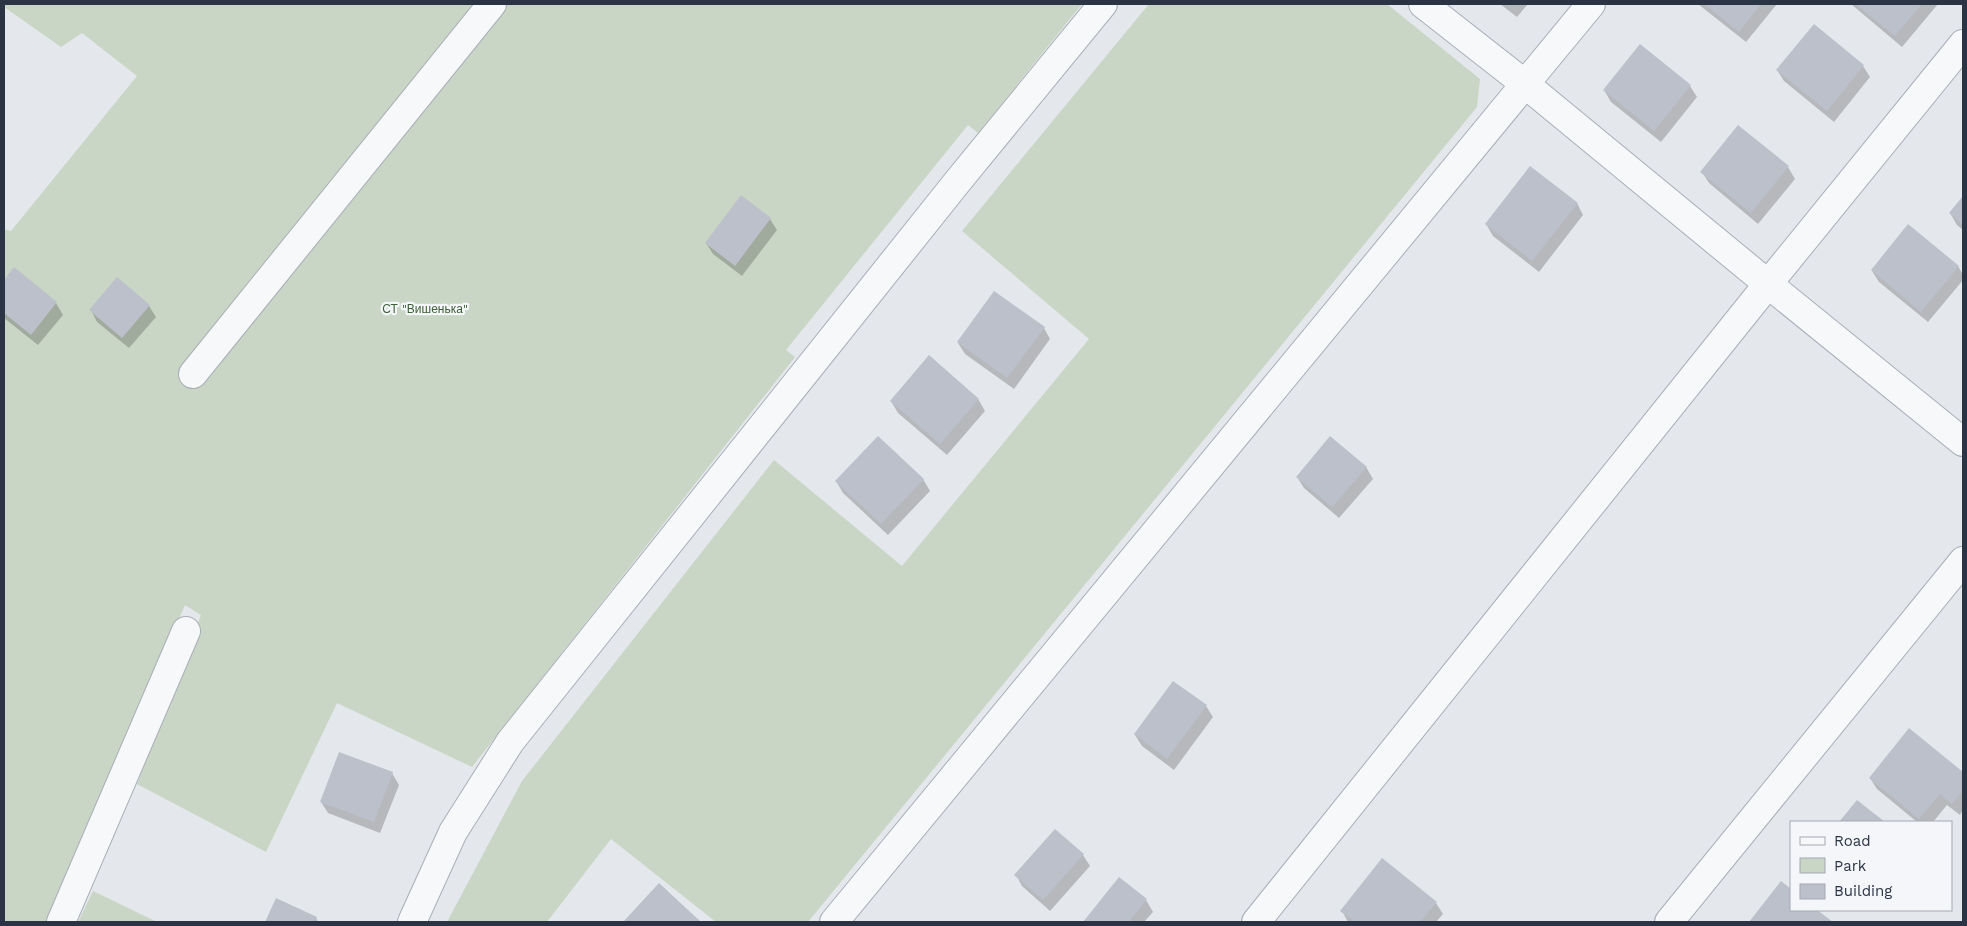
<svg xmlns="http://www.w3.org/2000/svg" width="1967" height="926" font-family="'Work Sans',sans-serif">
	<style>
		.green { fill: #c9d6c5 }
		.shadow { fill: #0003 }
		.building { fill: #bbc0ca }
		.lines { fill: none; stroke-linecap: round; stroke-linejoin: round }
		.minor-casing { stroke: #a9aeb7; stroke-width: 30 }
		.minor { stroke: #f7f8fa; stroke-width: 28 }
		.labels { text-anchor: middle; dominant-baseline: central; stroke-width: 4.5; stroke-linejoin: round; paint-order: stroke }
		.park-label { font-size: 12px; fill: #3f6138; stroke: #f4f6f9 }
	</style>
	<rect width="100%" height="100%" fill="#e4e7ec"/>
	<path class="green" d="M4,4H1082L978,133L968,125L786,350L795,357L472,767L337,703L266,852L137,784L201,615L185,605L47,922H4V229L11,231L137,76L82,33L61,47L4,7Z
		M1149,4H1387L1480,79L1477,107L808,922H716L611,839L547,922H447L522,781L774,460L902,566L1089,339L962,231Z
		M93,891L157,922H78Z"/>
	<path class="shadow" d="M1500,4H1528L1517,17Z
		M1698,4H1777L1746,42Z
		M1851,4H1938L1902,47Z
		M1863,66L1870,77L1834,122L1784,81L1777,70Z
		M1690,86L1697,97L1661,142L1611,102L1604,90Z
		M1738,127L1788,167L1795,179L1758,224L1709,183L1702,172Z
		M1963,198V230L1957,225L1950,213Z
		M1577,203L1583,215L1539,272L1493,236L1486,224Z
		M770,219L777,230L742,276L713,254L706,243Z
		M1958,266L1963,275V280L1928,322L1879,282L1872,271Z
		M14,269L56,303L63,315L38,345L4,318V282Z
		M149,306L156,317L129,348L97,322L91,310Z
		M1044,328L1050,339L1014,389L965,354L958,343Z
		M978,399L985,411L947,455L898,413L891,401Z
		M1366,467L1373,479L1339,518L1304,488L1297,477Z
		M923,479L930,491L888,535L843,493L836,481Z
		M1206,706L1213,717L1174,770L1142,746L1135,735Z
		M1909,730L1963,774V810L1960,815L1947,805L1933,822H1917L1877,789L1870,778Z
		M392,773L399,785L380,833L328,813L321,802Z
		M1083,855L1090,866L1050,911L1022,886L1016,875Z
		M1119,879L1146,900L1153,912L1144,922H1084Z
		M1782,883L1791,910H1815L1831,922H1751Z
		M659,885L699,922H625Z
		M277,900L316,918L318,922H267Z
		M1436,903L1443,914L1436,922H1348L1342,911Z"/>
	<path class="building" d="M1704,4H1761L1739,32Z
		M1855,4H1922L1895,36Z
		M1814,24L1864,65L1827,111L1776,70Z
		M1640,44L1691,85L1654,131L1603,90Z
		M1738,125L1789,166L1751,213L1700,172Z
		M1530,166L1578,203L1532,261L1485,224Z
		M741,195L771,218L735,266L705,243Z
		M1963,196V225L1949,213Z
		M1908,224L1959,266L1921,312L1871,270Z
		M14,267L57,302L31,335L4,313V280Z
		M117,277L150,305L122,338L89,310Z
		M994,291L1045,327L1007,378L957,342Z
		M929,355L979,399L940,444L890,401Z
		M878,436L924,479L881,524L835,481Z
		M1330,436L1367,467L1332,507L1296,477Z
		M1173,681L1207,705L1167,759L1134,734Z
		M1909,728L1963,772V791L1952,804L1940,794L1919,819L1869,778Z
		M339,752L393,772L374,822L320,802Z
		M1857,800L1885,822H1839Z
		M1055,829L1084,854L1043,900L1014,875Z
		M1382,858L1437,902L1420,922H1355L1340,911Z
		M1119,877L1147,899L1129,922H1083Z
		M1781,881L1791,889V910H1817L1833,922H1749Z
		M659,883L701,922H623Z
		M276,898L317,917L315,922H265Z"/>
	<g class="lines">
		<g class="minor-casing">
			<path id="minor" d="M1423,4L1525,84L1768,284L1963,44
				M193,374L492,4
				M61,922L186,631
				M412,922L453,832L510,742L958,181L1103,4
				M834,922L1591,4
				M1256,922L1768,284L1963,442
				M1669,922L1963,561"/>
		</g>
		<use href="#minor" class="minor"/>
	</g>
	<g class="labels">
		<g class="park-label">
			<text x="425" y="309">СТ "Вишенька"</text>
		</g>
	</g>
	<rect width="1967" height="926" fill="none" stroke="#2b3445" stroke-width="10"/>
	<rect x="1790" y="821" width="162" height="90" fill="#f4f6f9" stroke="#a4a8b1"/>
	<rect x="1800" y="837" width="25" height="8" fill="#f7f8fa" stroke="#a4a8b1"/>
	<text x="1834" y="846" font-size="15" fill="#2b3445">Road</text>
	<rect x="1800" y="858" width="25" height="15" fill="#c9d6c5" stroke="#a4a8b1"/>
	<text x="1834" y="871" font-size="15" fill="#2b3445">Park</text>
	<rect x="1800" y="884" width="25" height="15" fill="#bbc0ca" stroke="#a4a8b1"/>
	<text x="1834" y="896" font-size="15" fill="#2b3445">Building</text>
</svg>
